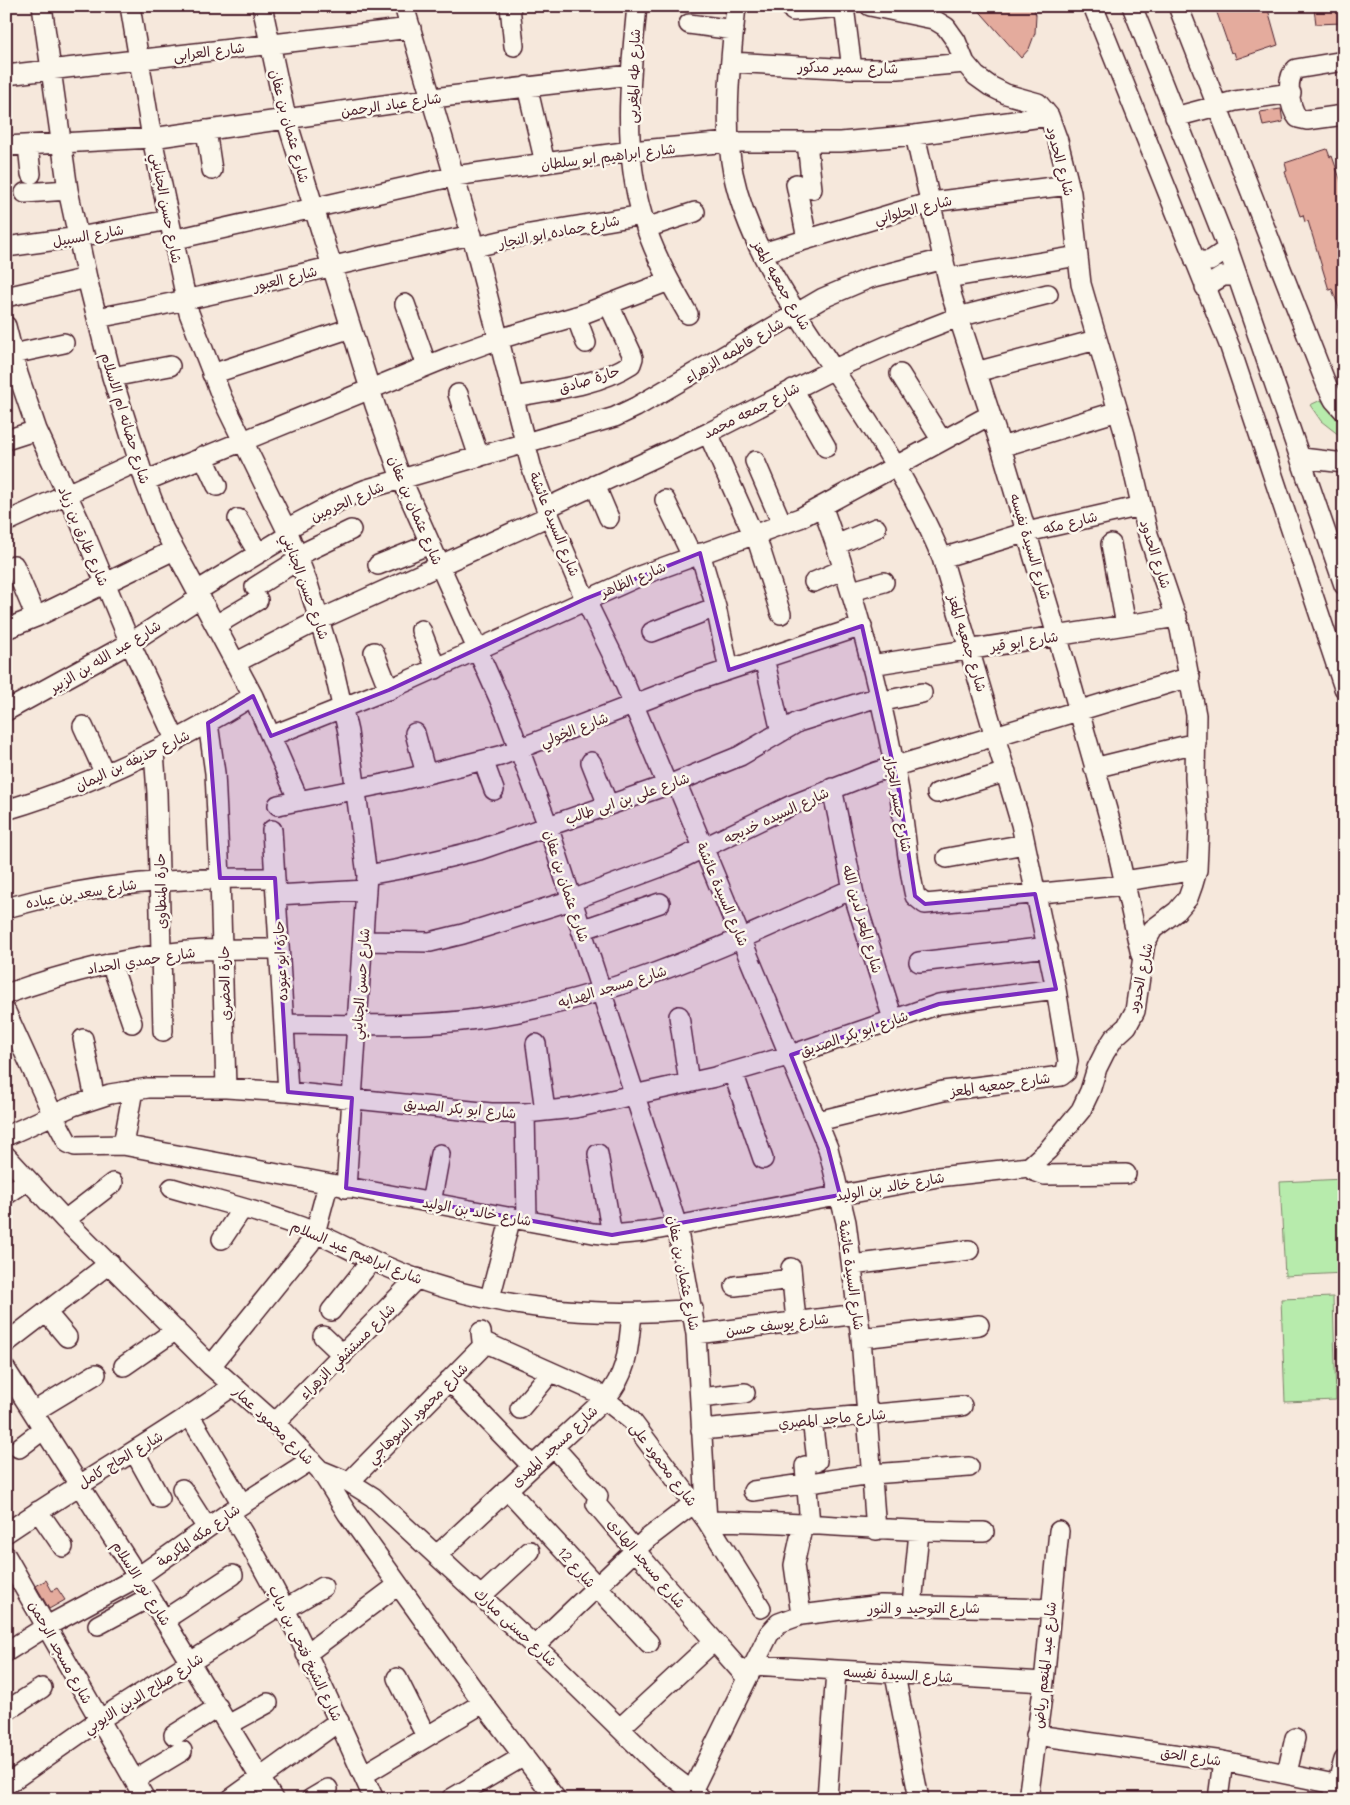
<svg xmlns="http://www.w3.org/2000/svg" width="1350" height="1805" font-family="Mali,'Playpen Sans Arabic',sans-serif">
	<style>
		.green { fill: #b7ebac; stroke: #80856c }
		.building { fill: #e4ab9d; stroke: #4a1f2b }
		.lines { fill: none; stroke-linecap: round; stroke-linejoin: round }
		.minor-casing { stroke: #4a1f2b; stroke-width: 22 }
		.minor { stroke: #fbf7ec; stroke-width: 19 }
		.marked { fill: #7b2cbf; fill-opacity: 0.2; stroke: #7b2cbf; stroke-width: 4; stroke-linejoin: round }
		.labels { text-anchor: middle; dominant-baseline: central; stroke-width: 5; stroke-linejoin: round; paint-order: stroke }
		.street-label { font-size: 14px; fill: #4a1f2b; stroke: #fbf7ec }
	</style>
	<rect width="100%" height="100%" fill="#f6e8dc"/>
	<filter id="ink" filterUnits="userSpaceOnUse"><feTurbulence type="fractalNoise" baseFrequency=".02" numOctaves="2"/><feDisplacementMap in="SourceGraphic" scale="10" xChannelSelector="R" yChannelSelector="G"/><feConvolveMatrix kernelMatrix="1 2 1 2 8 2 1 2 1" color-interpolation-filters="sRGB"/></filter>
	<g filter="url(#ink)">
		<path class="green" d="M1321,400L1344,428V439L1321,421L1310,405Z
			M1344,479V516C1339,501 1337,493 1344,479Z
			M1344,1179V1273L1285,1276L1280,1182Z
			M1333,1297L1336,1400L1285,1402L1281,1299Z"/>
		<path class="building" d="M975,6H1033L1036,15L1035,33L1029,49L1021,58Z
			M1217,6H1267L1278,45L1236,59L1234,52L1231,53L1216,10L1218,9Z
			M1324,6H1341L1342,23L1316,24L1314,9Z
			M1281,109L1283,122L1263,126L1260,112Z
			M1327,149L1330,157L1332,156L1344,190L1342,316L1332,289L1329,290L1308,221L1305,222L1303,215L1300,216L1285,172L1287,171L1285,163Z
			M46,1580L52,1591L57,1588L65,1600L49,1609L36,1586Z"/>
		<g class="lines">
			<g class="minor-casing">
				<path id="minor" d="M42,6L68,190L87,278L112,377L145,481L163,528L253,696L299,801
					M130,6L152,138L189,313L222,398L289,535L308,584L332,662L348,732L367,875L346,1188
					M262,6L286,118L375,405L401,478L506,714L548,826L677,1226L696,1334L707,1521C799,1521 891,1532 984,1532
					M404,6L475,247L532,469L546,508L585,599L615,660L667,785
					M510,6L514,46
					M637,6C630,76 622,150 643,218C653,252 670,283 688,314
					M736,6C731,57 723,123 733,173C748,245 792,307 832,367C873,428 914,490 942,558L1021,824L1056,989L1068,1061L1066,1072L1061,1076L943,1091L818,1121
					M870,6L933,19L946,27L956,41L965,63L976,76L990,86L1006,94L1038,103L1049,116L1058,141L1071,193L1081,284L1125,435L1148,534L1180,629L1196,715L1195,778L1199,826L1197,870L1193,884L1188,898L1177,911L1153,929L1145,943L1135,1011L1127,1026L1114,1038L1105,1052L1097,1068L1090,1091L1081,1110L1048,1150L1029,1167
					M1093,6L1230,347L1344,688
					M1132,6L1228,249L1344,585
					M1178,6L1327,386L1334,400L1344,411
					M793,11L844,7L852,69
					M689,24L734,30
					M1344,61L1296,69C1285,78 1289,107 1298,118L1307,120L1344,115
					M731,62L852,69H898L965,63
					M6,75L411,28
					M527,86L545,163
					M1175,117L1235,101L1291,93
					M206,130L212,170
					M915,135L952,297L1001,447L1067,669L1113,831L1141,955
					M807,142L812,189
					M28,145L31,174
					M6,146L152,138L433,98L630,75
					M796,184L807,239
					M25,193L68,190
					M646,228L695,212
					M172,240L455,176L545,163L631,151L729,142H841L915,135L1049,116
					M6,247L79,237L169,220
					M475,247L530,234L642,215
					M762,253L931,202L1069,185
					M1195,261H1210L1228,249
					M948,278L1078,256
					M1205,287L1223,276L1237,275
					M6,297L87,278
					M405,304L427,366
					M576,316L586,343
					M97,318C223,295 346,261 472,235
					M6,326L18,374L37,430L80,522L130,643L176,741
					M13,354L64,343
					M976,372L1096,340
					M212,374L351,328
					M900,374L942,441
					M112,377L170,366
					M793,389L826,447
					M458,394L479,457
					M513,397C552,390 597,386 631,364L633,358L631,352L609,305
					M708,433L753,534
					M6,440L37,430
					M1001,447L1118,411
					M203,456L217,486
					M1302,458L1344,463
					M755,461L782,524
					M145,481L449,357L499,339L583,314L669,281
					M595,485L609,518
					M665,500L692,556
					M546,508L708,433L834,369L909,336L958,317L1048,294
					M823,508C856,600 882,694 899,791C905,826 907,862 915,896L925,904L936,903L1125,885
					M238,519L258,553
					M6,522L139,461
					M286,529L345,498L367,489L615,417L636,407L823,298L870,278L944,259
					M755,533L781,614
					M1111,544L1126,625
					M836,545L876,528
					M700,553L716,607L729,670
					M297,556L351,530
					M942,558L1027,532L1141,506
					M14,565L36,617
					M378,565L430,544
					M814,582L844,569
					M255,587L298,560
					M197,591L289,535
					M852,591L884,582
					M216,625L258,600
					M6,629L36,617L174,550
					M421,630L436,669
					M652,632L716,607
					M374,652L389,690
					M764,658L781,732
					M235,663L319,620L549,516
					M871,665L1177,617
					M879,702L922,693
					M6,711L130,643L201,597
					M208,723L215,773L220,878L226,1088
					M83,726L105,774
					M415,733L426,774
					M271,736L392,688L642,575L800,518L990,415
					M154,752L157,793L163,1031
					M483,760L494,790
					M591,762L608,805
					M1094,768L1196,743
					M676,782L828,1148L846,1222L861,1338L876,1530
					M832,788L855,899L893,1019
					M937,793L1006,772
					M278,805L398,781L500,756L692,682L862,626
					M6,810C94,784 175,744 253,696
					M272,830L288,1092
					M947,858L1025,844
					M367,875L400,869L479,850L676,782L740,756L798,722L878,697
					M1124,881L1197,870
					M276,895L366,890
					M6,908C94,883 184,877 275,878
					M581,930L660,903
					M363,941L430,942L463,934L572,900L674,862L792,805L876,772L1190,677
					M919,962L1048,947
					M111,963L132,1023
					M6,994C65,973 125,957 188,951C218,948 249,949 279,949
					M6,1012L53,1115L68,1143L75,1146L123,1145L593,1233L612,1235L644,1232L938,1177L1029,1167
					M679,1016L689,1083
					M284,1024C348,1024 413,1028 477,1019C610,1001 732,943 852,889
					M83,1039L95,1099
					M536,1044L545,1111
					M733,1072L763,1159
					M525,1113L527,1219
					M6,1136L73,1106L110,1094L148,1088H226L288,1092L491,1113H525L575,1108L715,1077L791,1055L939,1004L1056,989
					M123,1145L133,1090
					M598,1154L612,1235
					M6,1156L65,1220L211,1366L275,1423L320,1470L347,1513L483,1703L556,1799
					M1029,1167L1034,1171L1045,1175L1126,1174
					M172,1188C213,1200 255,1210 296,1225C327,1236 355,1253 385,1266C480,1308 591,1319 693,1309
					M6,1195L28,1180
					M431,1203L440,1154
					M65,1220L113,1183
					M222,1239L242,1209
					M852,1265L969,1250
					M791,1268L796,1321
					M735,1286L792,1279
					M490,1298L511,1217
					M331,1311L372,1260
					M46,1312L67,1337
					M481,1332L482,1341L594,1391L631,1420L707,1521L761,1608
					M696,1334L858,1314
					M323,1336L343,1355
					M861,1338L979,1325
					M6,1343L110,1263
					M124,1366L176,1330
					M211,1366L310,1243L315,1233L328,1185
					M6,1370L138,1577L273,1799
					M449,1380L532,1466
					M700,1398L745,1393
					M520,1409L551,1372
					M33,1412L96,1374
					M190,1416L242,1504
					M812,1419L817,1461
					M275,1423L417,1278
					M701,1430L962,1406
					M553,1446L598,1496L596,1504L663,1583L747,1678
					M19,1448L44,1429
					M134,1451L160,1498
					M805,1466L810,1524
					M320,1470L349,1482L373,1497L553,1663L656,1764L702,1799
					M349,1482L486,1343
					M182,1489L207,1528
					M507,1489L649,1643
					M753,1491L872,1474L969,1467
					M38,1511L63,1547
					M230,1512C287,1603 329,1701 374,1799
					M6,1533C81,1482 159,1438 233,1386
					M437,1555L606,1398C629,1371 628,1347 632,1314
					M6,1556L145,1799
					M482,1595L530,1551
					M912,1605L919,1532
					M285,1609L323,1587
					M801,1615L794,1565L803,1524
					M164,1620L233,1575
					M98,1625L150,1597
					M535,1646L647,1539L694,1503
					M6,1652L47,1626L138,1577L230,1512L311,1460
					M306,1654L398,1585
					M753,1665L1044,1682
					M895,1675L919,1799
					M397,1678L426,1736
					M6,1711L42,1688
					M228,1725L268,1703
					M620,1728L714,1641
					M174,1735L218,1707
					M1036,1735L1223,1761L1344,1786
					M1287,1773L1295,1738
					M363,1775L483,1703
					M134,1780L182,1751
					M6,1785L99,1720L282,1604
					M692,1791L769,1634L779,1623L801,1615L881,1605L1051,1609
					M231,1799L339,1721
					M311,1799L328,1789
					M451,1799L524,1756
					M827,1799L836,1671
					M1028,1799L1044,1682L1059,1531
					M1218,1799L1223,1761
					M1333,1799L1344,1760"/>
			</g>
			<use href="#minor" class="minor"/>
		</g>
	</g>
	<path class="marked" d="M700,553L729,670L862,626L899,791L915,896L925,904L1035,894L1056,989L939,1004L791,1055L828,1148L840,1195L612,1235L346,1188L352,1098L288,1092L275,878H220L208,723L253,696L271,736L389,690L585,599Z"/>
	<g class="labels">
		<g class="street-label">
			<text transform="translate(209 51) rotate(-7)">شارع العرابى</text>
			<text transform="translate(848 67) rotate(1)">شارع سمير مدكور</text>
			<text transform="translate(633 76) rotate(-88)">شارع طه المغربى</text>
			<text transform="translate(391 104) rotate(-8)">شارع عباد الرحمن</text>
			<text transform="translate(290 126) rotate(75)">شارع عثمان بن عفان</text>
			<text transform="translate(608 156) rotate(-7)">شارع ابراهيم ابو سلطان</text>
			<text transform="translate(1061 161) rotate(75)">شارع الحدود</text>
			<text transform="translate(167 208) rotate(79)">شارع حسن الجنايني</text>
			<text transform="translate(913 209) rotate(-14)">شارع الحلواني</text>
			<text transform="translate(559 231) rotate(-11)">شارع حماده ابو النجار</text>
			<text transform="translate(88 235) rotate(-10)">شارع السبيل</text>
			<text transform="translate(285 278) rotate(-14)">شارع العبور</text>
			<text transform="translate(782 285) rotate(60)">شارع جمعيه المعز</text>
			<text transform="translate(734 350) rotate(-31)">شارع فاطمه الزهراء</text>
			<text transform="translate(589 379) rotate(-17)">حارة صادق</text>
			<text transform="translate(751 410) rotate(-27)">شارع جمعه محمد</text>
			<text transform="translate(126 418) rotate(73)">شارع حضانه ام الاسلام</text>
			<text transform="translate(347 501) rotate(-24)">شارع الحرمين</text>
			<text transform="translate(416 510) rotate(67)">شارع عثمان بن عفان</text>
			<text transform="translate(1070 522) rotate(-14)">شارع مكه</text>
			<text transform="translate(555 524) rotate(68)">شارع السيدة عائشة</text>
			<text transform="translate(84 536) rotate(67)">شارع طارق بن زياد</text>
			<text transform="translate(1031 546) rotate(73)">شارع السيدة نفيسه</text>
			<text transform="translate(1156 554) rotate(72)">شارع الحدود</text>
			<text transform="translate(633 579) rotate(-23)">شارع الظاهر</text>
			<text transform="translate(306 586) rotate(70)">شارع حسن الجنايني</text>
			<text transform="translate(1024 641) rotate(-9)">شارع ابو قير</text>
			<text transform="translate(968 643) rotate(73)">شارع جمعيه المعز</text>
			<text transform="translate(105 656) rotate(-31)">شارع عبد الله بن الزبير</text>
			<text transform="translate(574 729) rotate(-21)">شارع الخولي</text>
			<text transform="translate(132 760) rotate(-25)">شارع حذيفه بن اليمان</text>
			<text transform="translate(627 798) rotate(-19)">شارع على بن ابى طالب</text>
			<text transform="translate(899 804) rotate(80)">شارع جسر الجزار</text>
			<text transform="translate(776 815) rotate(-25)">شارع السيده خديجه</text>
			<text transform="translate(567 886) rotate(72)">شارع عثمان بن عفان</text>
			<text transform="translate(160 891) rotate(-91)">حارة المنطاوى</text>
			<text transform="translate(81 893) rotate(-10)">شارع سعد بن عباده</text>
			<text transform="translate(723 894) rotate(67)">شارع السيدة عائشة</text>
			<text transform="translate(863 919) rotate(74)">شارع المعز لدين الله</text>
			<text transform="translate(141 960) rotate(-9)">شارع حمدي الحداد</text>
			<text transform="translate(280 961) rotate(-93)">حارة ابو عبوده</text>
			<text transform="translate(1140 978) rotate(-78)">شارع الحدود</text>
			<text transform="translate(224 983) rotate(-91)">حارة الحضرى</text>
			<text transform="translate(360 984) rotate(-86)">شارع حسن الجنايني</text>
			<text transform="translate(612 986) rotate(-17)">شارع مسجد الهدايه</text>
			<text transform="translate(854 1033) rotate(-19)">شارع ابو بكر الصديق</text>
			<text transform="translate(1000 1084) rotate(-8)">شارع جمعيه المعز</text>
			<text transform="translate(460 1108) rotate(5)">شارع ابو بكر الصديق</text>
			<text transform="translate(890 1186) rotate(-10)">شارع خالد بن الوليد</text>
			<text transform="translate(477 1211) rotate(10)">شارع خالد بن الوليد</text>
			<text transform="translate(357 1252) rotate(23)">شارع ابراهيم عبد السلام</text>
			<text transform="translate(684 1273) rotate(79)">شارع عثمان بن عفان</text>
			<text transform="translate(852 1275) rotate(82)">شارع السيدة عائشة</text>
			<text transform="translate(777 1324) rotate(-7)">شارع يوسف حسن</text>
			<text transform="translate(347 1351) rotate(-45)">شارع مستشفي الزهراء</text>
			<text transform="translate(417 1413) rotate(-45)">شارع محمود السوهاجي</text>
			<text transform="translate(832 1418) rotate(-5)">شارع ماجد المصري</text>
			<text transform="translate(274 1425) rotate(44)">شارع محمود عمار</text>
			<text transform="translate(554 1446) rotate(-43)">شارع مسجد المهدى</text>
			<text transform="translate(120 1459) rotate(-31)">شارع الحاج كامل</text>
			<text transform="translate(664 1464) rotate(53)">شارع محمود على</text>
			<text transform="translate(198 1535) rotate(-35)">شارع مكه المكرمة</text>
			<text transform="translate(647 1563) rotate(50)">شارع مسجد الهادى</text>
			<text transform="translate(577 1567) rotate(48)">شارع 12</text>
			<text transform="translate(142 1583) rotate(58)">شارع نور الاسلام</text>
			<text x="924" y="1607">شارع التوحيد و النور</text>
			<text transform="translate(516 1627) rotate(43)">شارع حسنى مبارك</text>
			<text transform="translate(61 1652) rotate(61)">شارع مسجد الرحمن</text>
			<text transform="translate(306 1653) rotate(64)">شارع الشيخ فتحى بن دياب</text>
			<text transform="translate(1044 1665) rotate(-84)">شارع عبد المنعم رياض</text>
			<text transform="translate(898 1674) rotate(3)">شارع السيدة نفيسه</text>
			<text transform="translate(143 1693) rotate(-32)">شارع صلاح الدين الايوبي</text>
			<text transform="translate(1191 1756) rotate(8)">شارع الحق</text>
		</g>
	</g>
	<rect width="1350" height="1805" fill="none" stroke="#fbf7ec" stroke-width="25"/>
	<rect x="12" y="12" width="1325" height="1780" fill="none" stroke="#4a1f2b" stroke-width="2" filter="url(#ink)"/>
</svg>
